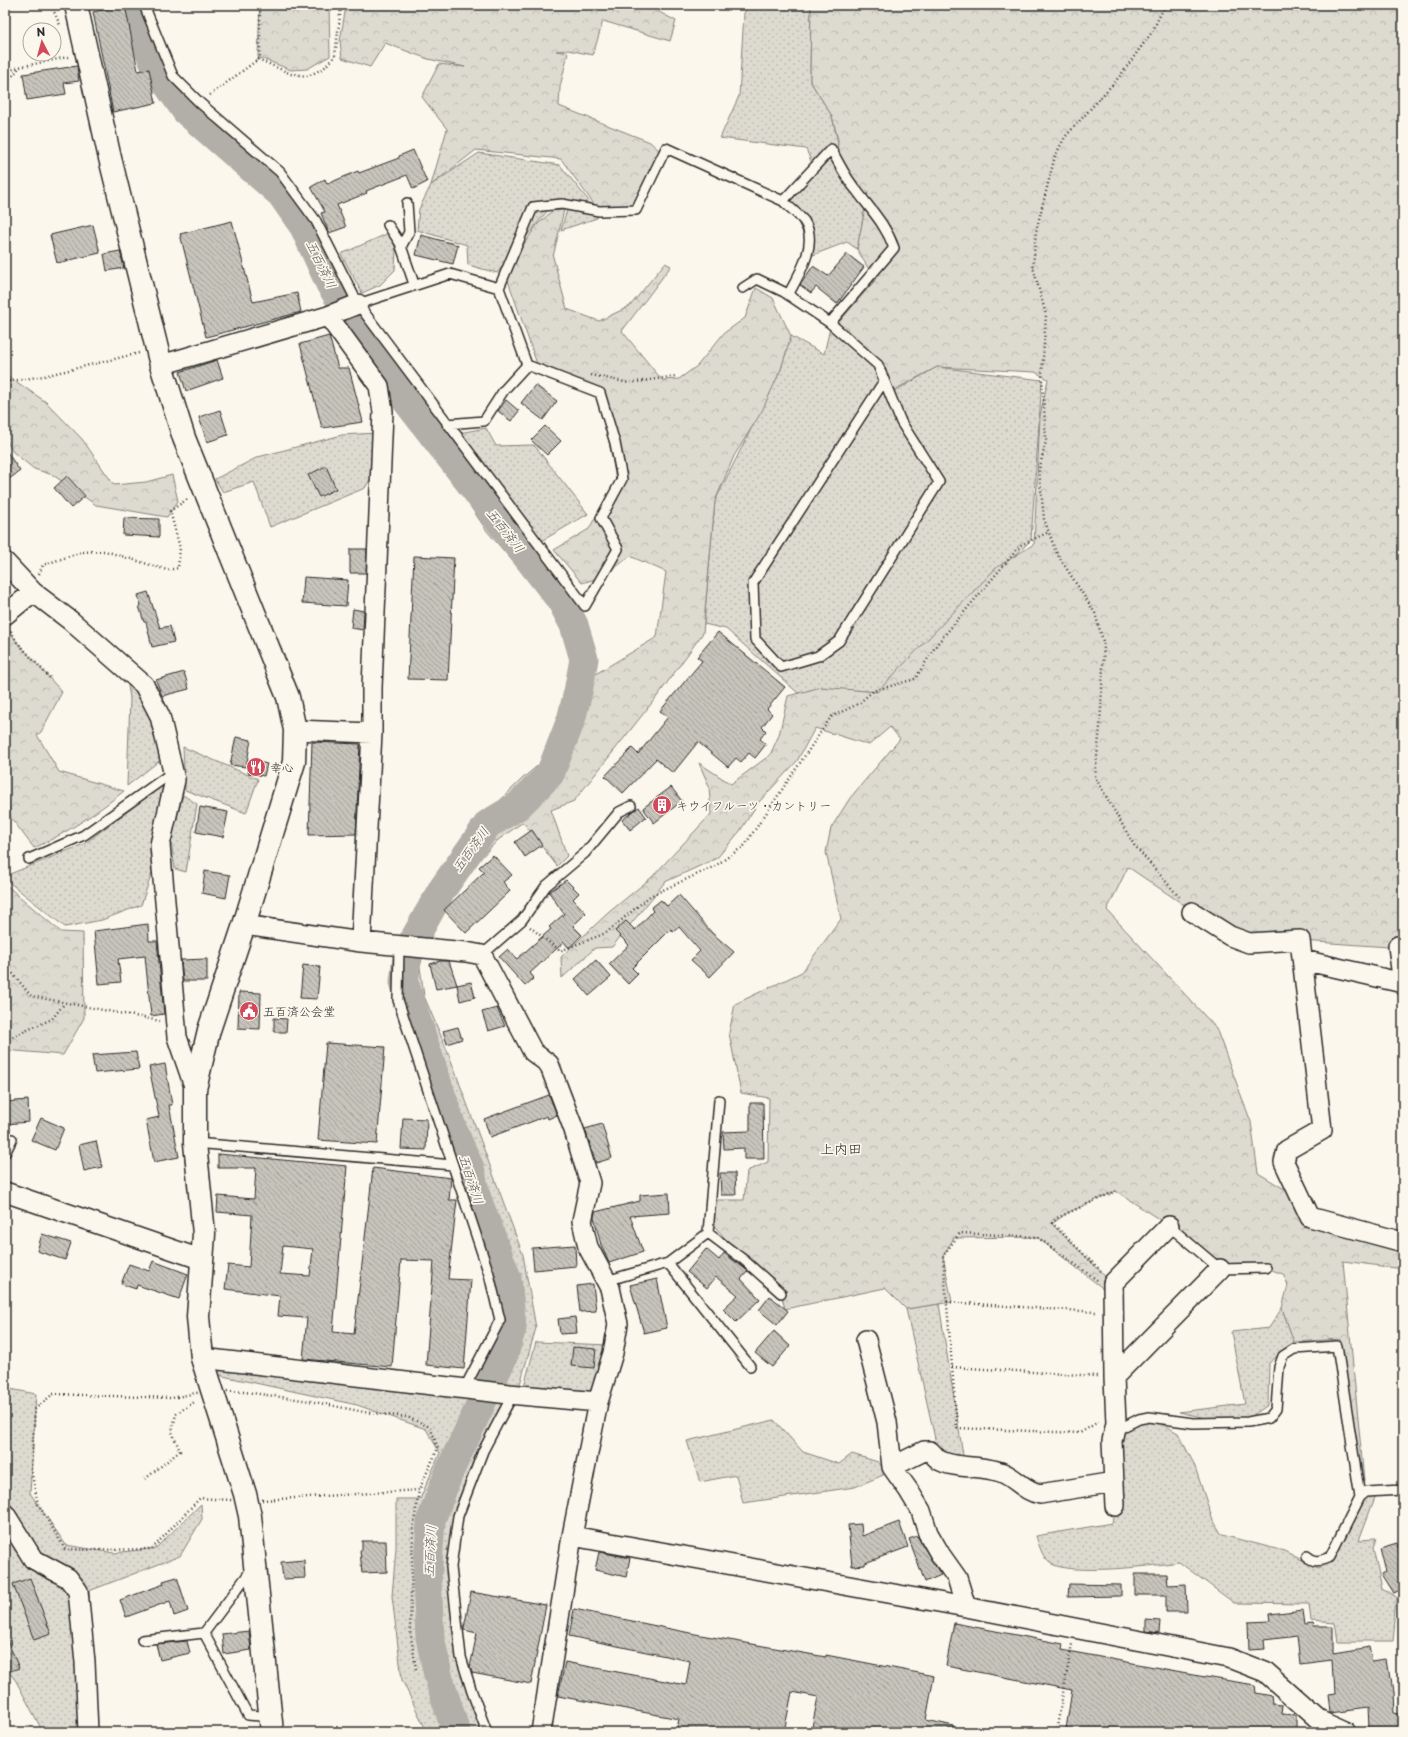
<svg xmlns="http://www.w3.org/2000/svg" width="1408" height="1737" font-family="'Playpen Sans','Klee One',sans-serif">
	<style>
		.grass { fill: url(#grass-dots); stroke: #84827e }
		.forest { fill: url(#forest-crowns); stroke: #84827e }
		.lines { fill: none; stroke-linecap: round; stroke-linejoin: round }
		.river { stroke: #b1afa7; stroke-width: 29 }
		.building { fill: url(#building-back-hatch); stroke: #2b2b2b; fill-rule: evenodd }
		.lane-casing { stroke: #2b2b2b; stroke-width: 12 }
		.street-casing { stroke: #2b2b2b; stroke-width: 22 }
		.secondary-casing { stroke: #2b2b2b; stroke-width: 25 }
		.path { stroke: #2b2b2b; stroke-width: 2.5; stroke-dasharray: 1 3; stroke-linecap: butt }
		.lane { stroke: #fbf7ec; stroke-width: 9 }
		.street { stroke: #fbf7ec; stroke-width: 19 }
		.secondary { stroke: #fbf7ec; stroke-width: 22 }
		.labels { text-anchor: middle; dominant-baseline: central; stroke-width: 3.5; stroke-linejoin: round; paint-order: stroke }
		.poi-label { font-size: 12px; fill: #2b2b2b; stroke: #fbf7ec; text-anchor: start }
		.water-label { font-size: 13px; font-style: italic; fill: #5a5956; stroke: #fbf7ec }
		.quarter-label { font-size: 14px; fill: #2b2b2b; stroke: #fbf7ec }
	</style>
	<defs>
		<pattern id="grass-dots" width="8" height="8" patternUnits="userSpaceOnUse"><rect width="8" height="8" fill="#dddad0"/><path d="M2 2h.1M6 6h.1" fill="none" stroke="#bebbb3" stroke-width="1.8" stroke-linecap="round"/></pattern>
		<pattern id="forest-crowns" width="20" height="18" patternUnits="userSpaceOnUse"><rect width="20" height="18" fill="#dddad0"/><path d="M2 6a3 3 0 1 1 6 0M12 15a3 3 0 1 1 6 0" fill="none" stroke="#bebbb3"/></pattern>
		<pattern id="building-back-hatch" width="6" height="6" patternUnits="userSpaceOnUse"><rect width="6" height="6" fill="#c7c4bc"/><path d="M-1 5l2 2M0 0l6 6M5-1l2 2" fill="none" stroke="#a29f99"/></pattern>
	</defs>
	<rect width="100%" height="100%" fill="#fbf7ec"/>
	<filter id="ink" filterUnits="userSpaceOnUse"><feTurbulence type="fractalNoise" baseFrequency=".025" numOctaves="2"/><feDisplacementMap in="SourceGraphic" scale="8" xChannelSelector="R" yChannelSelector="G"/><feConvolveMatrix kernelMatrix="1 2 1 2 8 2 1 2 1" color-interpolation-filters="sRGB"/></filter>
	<g filter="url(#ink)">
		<path class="grass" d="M124,5H142L166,68L195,107L274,166L305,206L336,271L403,370L459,433L486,428L496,446L534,445L588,514L538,543L512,508L577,604L594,675L578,713L569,761L518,806L489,821L437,901L420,967L424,996L449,1055L523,1255L536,1328L514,1405L463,1492L453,1539L456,1636L487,1732H427L402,1680L392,1596L396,1548V1499H420L440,1453L426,1429L357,1405L218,1375L214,1363L465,1395L500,1333L494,1271L454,1159L401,992V957L407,930L418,908L469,831L523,778L549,756L566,711L572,672L573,651L553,609L487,531L343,319L296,229L266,189L211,145L160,89L134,32Z
			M750,5H811L810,81L832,116L838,143L837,161L868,193L857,249L847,242L813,255L788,201L813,166L806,149L720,138L739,96L744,13Z
			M479,153L560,165L597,211V218L561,230L568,207L548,210L497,273L468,265L467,245L417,230L419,209L431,185Z
			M389,233L396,249L395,270L380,285L362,293L341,254Z
			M830,328L872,361L888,395L937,367L1042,380L1031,540L877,692L824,688L798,693L726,629L704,624L715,501L781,369L791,336L824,354Z
			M376,433L372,476L365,488L270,527L254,482L223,492L215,479L258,457L342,435Z
			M133,681L145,700L163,758L127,786L130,698L128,686Z
			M183,747L258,779L246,813L185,790Z
			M163,785L152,873L141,905L102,920L65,927L5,879V876L84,844Z
			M183,795L197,804L186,872L175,869L171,841Z
			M939,1304L964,1461L938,1452L906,1309Z
			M1282,1308L1294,1342L1269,1363L1268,1405L1249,1418L1210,1419L1179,1412L1245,1404L1231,1332L1269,1328Z
			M536,1342L609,1345L593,1395L524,1386Z
			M5,1388L36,1394L30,1493L66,1545L114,1553L156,1548L201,1504L202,1519L180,1556L89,1591L96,1730L94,1732H43L16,1681L5,1667Z
			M774,1420L803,1452L839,1464L852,1454L878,1462L888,1473L855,1487L743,1503L736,1475L700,1482L687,1441Z
			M1156,1421L1178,1433L1194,1464L1212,1518L1222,1535L1284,1551L1318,1568L1332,1561L1362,1500L1377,1492L1359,1540L1376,1539L1373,1548L1382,1589L1397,1598L1393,1641H1338L1335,1623L1311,1621L1309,1604L1234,1603L1179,1562C1154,1566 1069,1576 1050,1563C1042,1557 1039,1545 1036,1536L1112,1523L1115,1508L1121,1434L1138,1422Z"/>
		<path class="forest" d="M260,5H329L330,56L307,69L291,70L258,57Z
			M374,5H646L676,21L670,41L603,21L593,55L568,50L556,51L568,53L560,87L559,106L650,142L661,152L631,213L602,215L561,159L476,150L431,185L447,129L422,97L439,64L465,67L428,59L385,43L370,67L342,58L340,41L346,6L373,8Z
			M811,5H1403V948L1230,936L1128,867L1107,910L1216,1028L1251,1122L1258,1173L1301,1199L1311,1217L1403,1242V1269L1343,1261L1364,1481L1360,1494L1349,1421L1340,1339L1294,1342L1282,1308L1288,1285L1283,1274L1266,1268L1222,1269L1169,1226L1116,1191L1067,1213L1052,1224L1113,1283L1105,1290L1037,1237L954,1238L943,1256L952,1302L906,1309L885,1288L785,1309L781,1293L744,1260L709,1220L715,1200H744L747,1171L768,1162L769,1098L741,1093L729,1033L735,1004L802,972L841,919L826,852L831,828L850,798L900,739L890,727L869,745L815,728L797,761L758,803L740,831L717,858L665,882L612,947L595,948L562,978L561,957L608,913L652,877L711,814L709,786L699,763L731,784L770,755L779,735L788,696L821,687L877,692L996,568L1034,544L1040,416L1048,379L1035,372L937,367L894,390L862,353L835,327L875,280L857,249L868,193L837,161L838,140L832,116L810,81Z
			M564,210L553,257L567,309L599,321L630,306L665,263L671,266L622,331L662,380L679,379L697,366L724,333L745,318L756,288L773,298L791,336L781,369L762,411L734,456L715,501L703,633L659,694L574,801L551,810L567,856L557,866L523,822L498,840L439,901L487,829L568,761L578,713L594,675L657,637L666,572L630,556L605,576L582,583L554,550L589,529L616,479L600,393L537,364L505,272L537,225L552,211Z
			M5,374L46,402L82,439L114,485L146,482L172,475L178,501L167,517L96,505L53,475L34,469L13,452L5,438Z
			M5,625L17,642L62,692L41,732L37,735L59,772L124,791C95,814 67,833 34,848L11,818L5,785Z
			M5,884L61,932L83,933L84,1018L63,1055L5,1050Z"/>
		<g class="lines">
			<path class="river" d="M131,5L156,68L186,111L281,194L304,227L330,284L395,386L562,602L574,625L584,659L578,692L571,720L550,774L518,806L488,824L441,891L408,950L404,982L439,1088L454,1133L470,1168L476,1196L507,1278L512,1328L503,1357L450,1470L431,1520L427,1581L430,1637L438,1675L456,1732"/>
		</g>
		<path class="building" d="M125,5L138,71L149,69L156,103L113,112L93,12Z
			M77,66L79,81L64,83L66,94L27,100L23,74Z
			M413,150L427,182L413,189L407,175L366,191L367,193L337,205L346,227L329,233L321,213L325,212L311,187L325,179L327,184L358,171L359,173L399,158V156Z
			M232,221L253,302L297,293L301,312L206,337L180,234Z
			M93,225L100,253L57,263L50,235Z
			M421,235L458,245L453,264L416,255Z
			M120,251L124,268L107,271L104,254Z
			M847,254L864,267L837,304L816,287L811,293L800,285L813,266L828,276Z
			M329,336L338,368H349L363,422L322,428L300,344Z
			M217,360L223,378L186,391L180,372Z
			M535,385L557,401L543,420L521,403Z
			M506,400L519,411L511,421L498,411Z
			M220,410L228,435L207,442L199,417Z
			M545,426L561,441L547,455L531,440Z
			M5,449L20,471L5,482Z
			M326,466L336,489L319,497L308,475Z
			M67,476L85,496L71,508L54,488Z
			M124,518L159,519V537L123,535Z
			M350,549H367L366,573H350Z
			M414,556L454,558L448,680L408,679Z
			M304,577L348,580L346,606L302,603Z
			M148,592L160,628L170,626L174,642L152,647L146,622H144L139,606H141L138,595Z
			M353,609L364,611L363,630L351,628Z
			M718,632L785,687L767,709L772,714L762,727L766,731L760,739L766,744L755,758L749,753L741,762L736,758L728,767L698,742L673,773L656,759L623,793L605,776L632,748L638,754L668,717L660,711L702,661L697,657Z
			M184,672L189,689L162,696L156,680Z
			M236,737L251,740L246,767L230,765Z
			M312,742L360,744L356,834L309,835Z
			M251,760L267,764L264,776L248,773Z
			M671,787L682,801L654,823L643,808Z
			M200,807L228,812L223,837L196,832Z
			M639,807L646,817L630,830L622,820Z
			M532,830L542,845L525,857L515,842Z
			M493,855L512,875L503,882L510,891L466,933L444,910L484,872L479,867Z
			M205,871L230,875L226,898L202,893Z
			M566,880L579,893L573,899L586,913L573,926L582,935L569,948L564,942L530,973L534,978L525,986L499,957L508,949L517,959L551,929L549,927L564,914L549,892Z
			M679,895L712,933L734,952L710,977L691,960L700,951L679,927L673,932L671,929L632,968L638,974L628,984L609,964L629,945L615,931L626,921L635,930L653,911L651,908L661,900L667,906Z
			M148,924L149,941H157L164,1014L151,1016L145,956L118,959L121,982L99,984L94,931Z
			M207,959V981H183L181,960Z
			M596,960L611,977L589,996L575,979Z
			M440,961H449L457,985L436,989L430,964Z
			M303,965L320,967L317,999L300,998Z
			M471,982L475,997L460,1001L457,985Z
			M239,992L261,993L260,1029L238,1028Z
			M497,1008L505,1026L488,1031L482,1012Z
			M274,1018L287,1019L286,1032H274Z
			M458,1027L462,1039L447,1044L443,1031Z
			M326,1043L385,1047L377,1144L318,1140Z
			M136,1052L139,1069L95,1073L92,1055Z
			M165,1064L172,1105H169L179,1157L154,1162L146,1120L159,1117L149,1067Z
			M549,1095L557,1115L548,1119L547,1116L490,1137L484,1119Z
			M28,1100L29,1122L5,1124V1102Z
			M750,1103H763L764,1159H744V1148L724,1149L723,1132L750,1131Z
			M41,1118L64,1128L55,1150L31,1140Z
			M403,1118L427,1119L426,1150L401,1149Z
			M602,1124L612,1158L596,1163L585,1129Z
			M96,1141L102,1167L84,1171L79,1145Z
			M218,1154L347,1166L333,1332L354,1334L373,1168L451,1178L449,1200H457L448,1279L471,1280L464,1369L426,1365L434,1261L401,1260L392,1367L303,1359L307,1318L278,1316L280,1296L225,1289L228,1265L249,1267L252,1215L217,1212L218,1196L254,1199L256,1168H218ZM283,1246L313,1249L310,1276L280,1274Z
			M720,1173H735L736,1195H721Z
			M669,1193L670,1213L630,1216L643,1252L609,1263L601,1245L594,1217L595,1212L640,1201V1195Z
			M42,1234L71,1243L65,1260L37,1251Z
			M575,1245L576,1266L534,1270L532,1248Z
			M706,1249L719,1260L724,1253L748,1271L741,1279L760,1299L736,1322L723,1309L738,1295L716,1277L707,1288L687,1272Z
			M153,1261L188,1274L179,1299L137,1285L136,1289L121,1284L129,1264L149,1271Z
			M657,1279L667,1328L644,1333L630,1285Z
			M593,1284L596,1311L580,1312L577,1286Z
			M770,1296L788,1311L777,1325L759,1310Z
			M575,1317L577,1333L560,1334L558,1319Z
			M774,1331L790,1346L772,1367L755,1353Z
			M573,1347L596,1349L594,1368L571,1366Z
			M899,1522L908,1547L865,1563V1565L852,1566L848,1525L861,1524L862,1536Z
			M917,1536L941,1575L925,1582L909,1539Z
			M362,1541H386L387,1572L362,1573L360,1550H362Z
			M1397,1543L1403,1565V1589L1393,1594L1381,1575L1386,1572L1380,1548Z
			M599,1552L630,1558L626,1577L595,1570Z
			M304,1560L305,1578L283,1579L281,1562Z
			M1135,1574H1167L1168,1585L1186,1584L1187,1612H1166V1595H1135Z
			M177,1577L188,1611L174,1616L170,1601L126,1617L120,1600L164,1584L163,1581Z
			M30,1578L51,1634L34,1640L13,1584Z
			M1069,1584L1121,1585V1596L1068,1597Z
			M471,1592L546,1605L531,1684L472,1673L470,1667L477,1633L464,1630V1628Z
			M574,1609L695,1634L826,1657V1655L934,1676L926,1720L954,1726L953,1732H811L818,1697L792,1692L784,1732H676L679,1719L558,1696L565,1662L686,1685L690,1661L569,1636Z
			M1303,1610L1305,1625L1313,1624L1314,1627H1333V1653L1370,1647L1373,1661L1388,1659L1393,1692L1394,1713L1403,1715V1730L1369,1729L1368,1707L1329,1712L1327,1696L1334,1695L1332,1660L1300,1664L1297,1636L1264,1640L1265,1649L1249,1650L1248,1622L1271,1621L1270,1614Z
			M1146,1620L1160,1621L1159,1633L1146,1631Z
			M954,1623L1063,1644L1062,1650L1187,1673V1674L1255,1685L1256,1693L1272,1696L1273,1704L1283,1705L1282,1714L1296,1715V1732H1080L1066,1729L1072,1690L946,1666Z
			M249,1631L251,1650L224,1654L222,1634Z
			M5,1635L19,1668L5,1673Z
			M187,1641L190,1653L160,1660L156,1644Z"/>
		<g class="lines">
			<g class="lane-casing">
				<path id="lane" d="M144,5L173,76L200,103L280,172L316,221L358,304L585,606L618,549L601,518L622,479L615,443L600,393L527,365
					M783,201C790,208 798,214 804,221C819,243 799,275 788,295
					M388,225L400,243L414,284
					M401,247L409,232L407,203
					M499,288L533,207L562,204L599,211L636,210L666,148L783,201L831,149C839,163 846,179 857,191C871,210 886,225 894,248L830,323L878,365L901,422L939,482L839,641L818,656L781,667L755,639L753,583L884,381
					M743,288L757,279L784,292L830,323
					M358,304L450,274L499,288L527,365L504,390L484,421L447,424
					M29,859L84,835L173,772
					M399,945L398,1000L489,1274L500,1320L464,1389
					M482,955L522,920L546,886L585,853L619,812L631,806
					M195,1143L453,1165
					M5,1153L12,1139
					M1169,1226L1220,1269L1266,1268
					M708,1233L744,1260L781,1293
					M668,1263L708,1233L719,1100
					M606,1281L668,1263L750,1366
					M1115,1431L1139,1419L1149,1417L1193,1423L1248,1422L1269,1418L1276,1409L1279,1367L1283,1356L1294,1349L1337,1346L1360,1497
					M1307,1556C1315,1563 1320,1561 1330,1557L1360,1497L1366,1492L1403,1490
					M252,1569L204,1633L248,1715L271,1717
					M142,1640L204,1633
					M487,1732L472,1692L461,1657L451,1567L458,1516L483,1451L513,1394"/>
			</g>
			<g class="street-casing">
				<path id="street" d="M328,316L379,386L383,412L372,688V733L361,942
					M161,365L328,316L358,304
					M5,562L33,592L71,621L144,685L160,716L175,780L160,845L177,1037L195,1089
					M5,615L33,592
					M295,730L372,733
					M1192,912L1230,936L1249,943L1300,940L1322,1130L1287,1150L1284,1162L1310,1217L1403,1242
					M244,925L361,942L466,952L482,955L533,1052L549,1064L574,1130L590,1183L582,1221L588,1247L610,1288L618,1324L613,1353L598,1402L572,1536L541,1732
					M1398,946L1403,985
					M1303,960L1403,983
					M5,1192L203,1260
					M866,1340L887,1422L892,1467L909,1491L921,1511L928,1533L940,1554L957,1578L966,1607
					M202,1358L509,1394L598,1402
					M1114,1377L1220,1269
					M892,1467L924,1451H930C933,1454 936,1458 939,1460C953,1469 985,1465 1003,1473C1017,1479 1024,1491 1040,1494L1114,1482
					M1115,1506L1112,1441L1116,1423L1114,1377L1113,1283L1169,1226
					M5,1514L33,1559L68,1578L78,1591L85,1662L88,1732
					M572,1536L966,1607L1229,1658L1265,1672L1318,1719L1347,1732"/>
			</g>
			<g class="secondary-casing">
				<path id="secondary" d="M76,5L109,154L161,365L184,438L288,697L295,730L294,762L244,925L209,1030L195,1089V1143L204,1234L198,1317L202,1358L245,1494L250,1516L272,1732"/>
			</g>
			<path class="path" d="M51,5L60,25
				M1165,5L1152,32L1120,76L1065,137L1055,156L1036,231L1033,267L1046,315L1042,373L1046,441L1039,470L1044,519L1056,552L1095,613L1104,645L1100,727L1095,777L1134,845L1181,899
				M5,7L8,5
				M258,59L291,74L308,76L324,68L335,56L341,7
				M5,72L19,67L68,57
				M5,85L19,68
				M210,95L260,58V5
				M591,375L629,383L676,376
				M5,382L44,376L139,353
				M39,574L43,565L82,552L105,551L167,570L178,568L180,548L170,511L189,498
				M11,631L17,642L51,679
				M530,927L560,951L606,933L650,896L715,866L744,846L831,717L858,704L873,691L915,679L937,644L1021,545L1049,532
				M5,964L31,996L160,1021
				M5,1040L52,1019L64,1004
				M1101,1271L1052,1223L1057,1218L1116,1191
				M1097,1280L1037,1237L960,1233L943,1256L957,1428L1080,1433L1098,1422
				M947,1302L1096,1312
				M952,1367L1097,1376
				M211,1390L245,1392L310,1401L364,1412L407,1417L430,1427L438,1448L419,1490L246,1501L200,1498L152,1549L97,1550L65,1549L38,1504L31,1470L35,1409L53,1394L172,1398Z
				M145,1479L180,1451L172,1432L176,1414L196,1401
				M416,1669L410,1630L413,1529L419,1490
				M1056,1732L1072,1644"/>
			<use href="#lane" class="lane"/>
			<use href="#street" class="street"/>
			<use href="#secondary" class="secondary"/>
		</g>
	</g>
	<defs>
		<g id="restaurant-disc" transform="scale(1)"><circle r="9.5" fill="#d1495b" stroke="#fbf7ec"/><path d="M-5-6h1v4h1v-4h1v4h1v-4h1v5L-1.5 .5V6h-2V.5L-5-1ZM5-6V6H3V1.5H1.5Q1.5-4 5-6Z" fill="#fff"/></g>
		<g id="building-disc" transform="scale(1)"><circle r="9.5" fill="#d1495b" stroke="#fbf7ec"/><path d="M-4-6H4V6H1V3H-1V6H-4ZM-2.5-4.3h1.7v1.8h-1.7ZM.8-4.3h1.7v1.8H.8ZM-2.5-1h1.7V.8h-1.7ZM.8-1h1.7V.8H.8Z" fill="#fff"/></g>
		<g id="civic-disc" transform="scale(1)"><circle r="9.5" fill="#d1495b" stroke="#fbf7ec"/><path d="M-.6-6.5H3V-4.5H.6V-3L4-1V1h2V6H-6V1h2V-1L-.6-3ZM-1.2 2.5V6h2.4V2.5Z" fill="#fff"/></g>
	</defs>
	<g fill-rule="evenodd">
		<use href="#restaurant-disc" x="256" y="767"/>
		<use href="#building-disc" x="662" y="805"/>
		<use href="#civic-disc" x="249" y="1011"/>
	</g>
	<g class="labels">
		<g class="poi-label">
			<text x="270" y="767">幸心</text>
			<text x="676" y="805">キウイフルーツ・カントリー</text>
			<text x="263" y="1011">五百済公会堂</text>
		</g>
		<g class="water-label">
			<text transform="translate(322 264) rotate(64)">五百済川</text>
			<text transform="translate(506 530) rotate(52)">五百済川</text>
			<text transform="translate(470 849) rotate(-54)">五百済川</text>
			<text transform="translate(472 1179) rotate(72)">五百済川</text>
			<text transform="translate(429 1551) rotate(-87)">五百済川</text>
		</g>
		<g class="quarter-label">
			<text x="841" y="1148">上内田</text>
		</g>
	</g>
	<rect width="1408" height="1737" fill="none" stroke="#fbf7ec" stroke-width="20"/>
	<rect x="10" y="10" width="1388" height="1717" fill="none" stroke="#2b2b2b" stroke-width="1.5" filter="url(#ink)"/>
	<g transform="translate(42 42) rotate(354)"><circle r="19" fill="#fbf7ec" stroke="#a8a59f"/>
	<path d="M0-3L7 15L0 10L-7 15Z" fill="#d1495b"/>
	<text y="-6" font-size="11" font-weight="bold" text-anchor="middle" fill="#2b2b2b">N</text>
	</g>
</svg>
